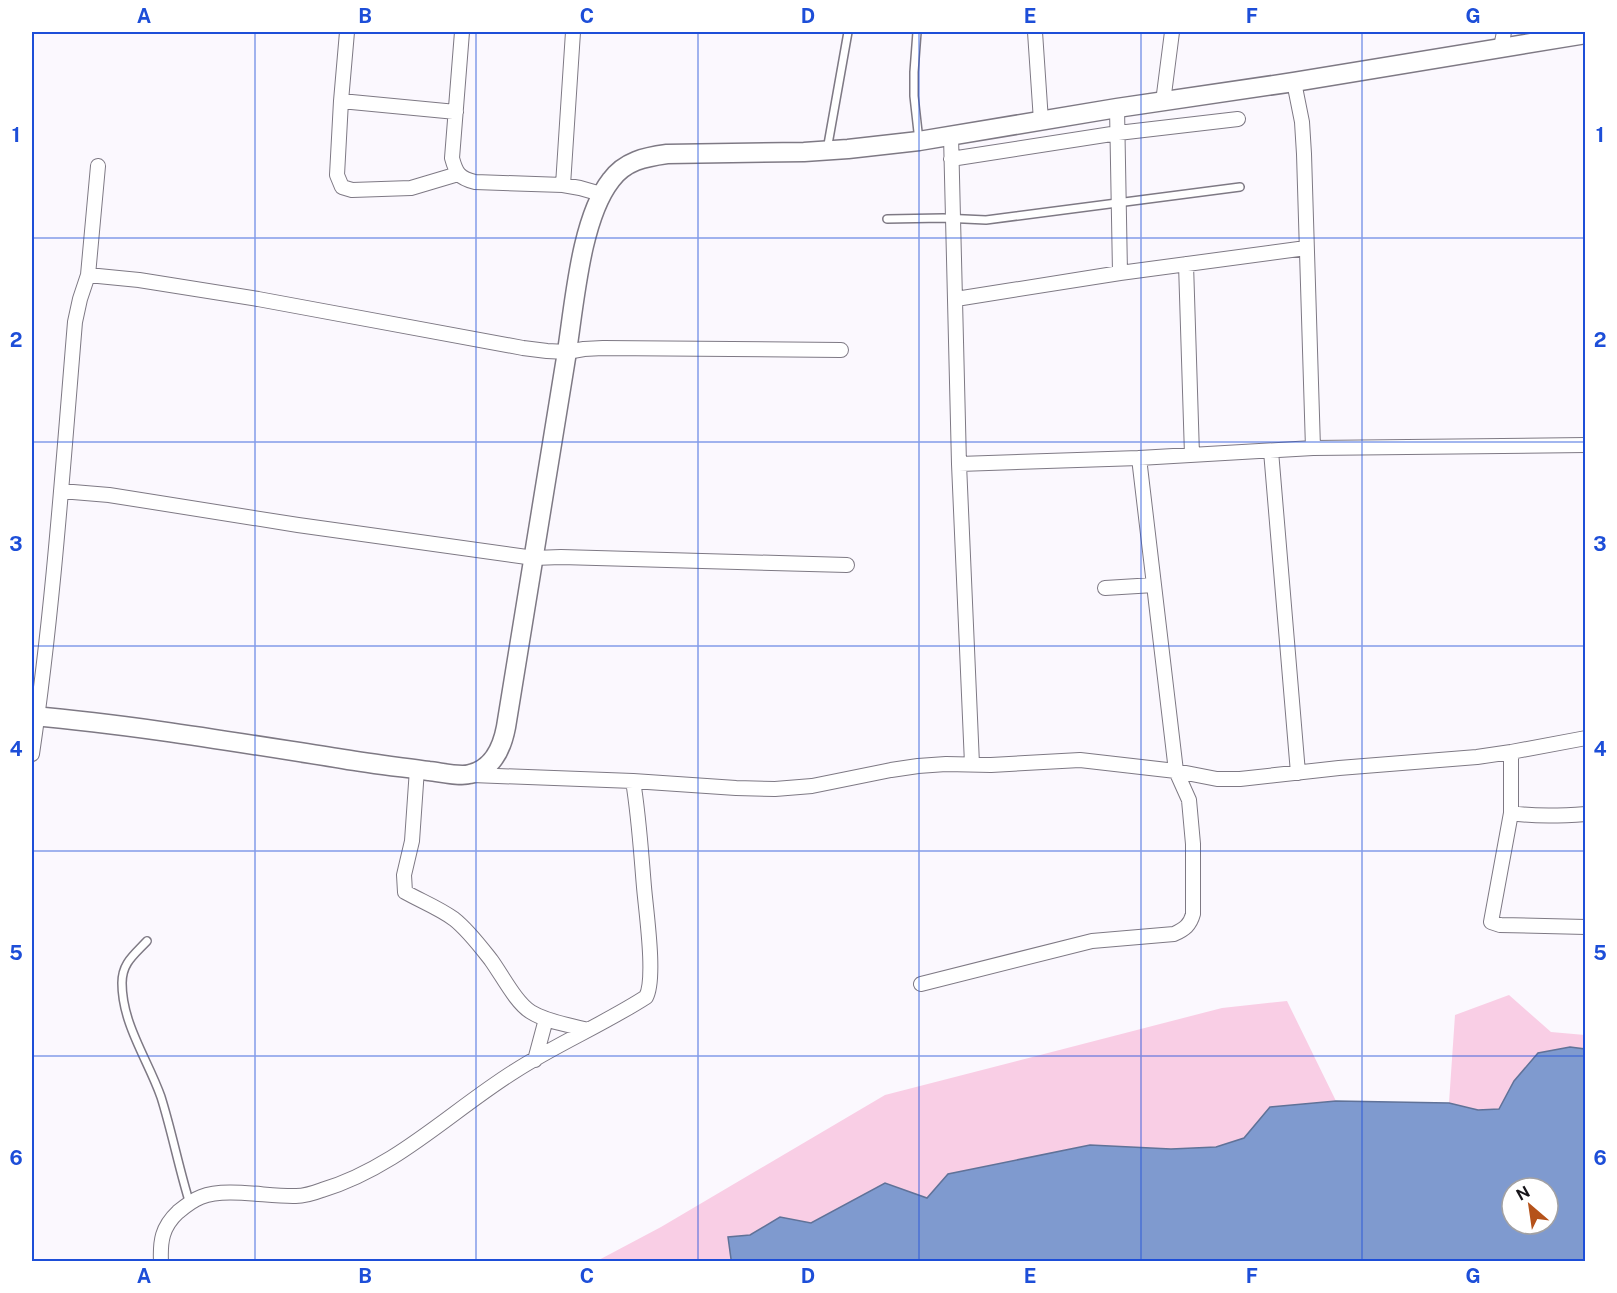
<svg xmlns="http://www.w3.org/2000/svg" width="1617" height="1293" font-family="'Public Sans',sans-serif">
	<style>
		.green { fill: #f9cee5 }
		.water { fill: #7f9acf; stroke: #607298; stroke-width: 1.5; fill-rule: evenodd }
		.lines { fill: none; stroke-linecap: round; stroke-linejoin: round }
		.service-casing { stroke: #7e7984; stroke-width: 10 }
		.minor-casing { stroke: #7e7984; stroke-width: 16 }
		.tertiary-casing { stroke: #7e7984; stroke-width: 21 }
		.service { stroke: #fff; stroke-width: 7 }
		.minor { stroke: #fff; stroke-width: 14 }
		.tertiary { stroke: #fff; stroke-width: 18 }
		.grid { fill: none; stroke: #1d4ed8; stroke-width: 1.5; stroke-opacity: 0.55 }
		.neatline { fill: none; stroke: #1d4ed8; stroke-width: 2 }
		.grid-label { font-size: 20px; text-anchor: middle; font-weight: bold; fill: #1d4ed8 }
	</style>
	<rect width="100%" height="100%" fill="#fbf8fe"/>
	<path class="green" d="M1509,995L1551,1032L1585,1035V1049L1570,1047L1514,1081L1499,1109L1478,1110L1449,1103L1455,1015Z
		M1287,1001L1336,1101L1270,1107L1244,1138L1216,1147L1171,1149L1090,1145L948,1174L927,1198L885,1184L811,1223L780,1217L750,1235L728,1237L732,1259L729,1261L595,1262L661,1227L885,1095L1222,1008Z"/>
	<path class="water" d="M1570,1047L1585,1049V1261H729L731,1259L728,1237L750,1235L780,1217L811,1223L885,1183L927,1198L948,1174L1090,1145L1171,1149L1216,1147L1244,1138L1270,1107L1336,1101L1449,1103L1478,1110L1499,1109L1514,1081L1538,1053ZM1512,1188H1548V1224H1512Z"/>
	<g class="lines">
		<g class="service-casing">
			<path id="service" d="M917,32L914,72V96L919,141
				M827,150L848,32
				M887,219L943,218L986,220L1240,187
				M147,941C134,955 122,963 122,983C122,1024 148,1060 161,1097C172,1132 179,1169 190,1204"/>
		</g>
		<g class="minor-casing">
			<path id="minor" d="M347,32L341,101L337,175L342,187L352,190L411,188L458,174
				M462,32L452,158C456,173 459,178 475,182L563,185L580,188L601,194
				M1035,32L1041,121
				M1501,47L1504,32
				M1294,82L1302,122L1304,154L1313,448
				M341,101L456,112
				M1163,102L1172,32
				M1117,108L1120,273
				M951,136L959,464L972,764
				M951,159L1118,133L1238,119
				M563,185L573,32
				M1186,264L1192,455
				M88,275L98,166
				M956,299L1120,273L1306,248
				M1271,451L1298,773
				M959,464L1139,458L1313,448L1586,445
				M61,491L109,495L298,525L534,558L561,557L847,565
				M1105,588L1154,585
				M1511,752V813L1491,922L1500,925L1586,927
				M32,754C53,611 63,466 75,322L80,299L88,275L139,280L258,299L523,348L547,351L567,352L584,349L603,348L841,350
				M417,769L412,841L404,875L405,892C421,901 439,908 454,919C468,930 480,946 491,960C502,975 516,1003 531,1012C547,1022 570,1025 588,1030
				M472,775L633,781L736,788L775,789L812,786L891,770L918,766L946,764L991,765L1080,760L1176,771L1217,779H1240L1339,768L1477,757L1511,752L1586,738
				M1511,813C1536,817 1560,816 1586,814
				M921,984L1092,941L1174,934C1185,929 1190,925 1193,914V844L1189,800L1176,771L1139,458
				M535,1060L546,1019
				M161,1262C160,1241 162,1227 178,1212C184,1207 193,1200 201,1197C226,1187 268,1197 296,1196C304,1196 314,1193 322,1190C396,1168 451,1111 515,1071C557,1044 604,1024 646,997C656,979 646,911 644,887C641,852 639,817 633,781"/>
		</g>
		<g class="tertiary-casing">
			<path id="tertiary" d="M32,716C136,725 240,743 343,759C372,764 400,767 429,771C440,772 460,777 470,774C493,769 502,748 506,727C526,606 545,485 565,364C574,312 579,221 611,180C625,161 645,157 667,154L804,152L848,149L919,141L1117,108L1294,82L1586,34"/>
		</g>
		<use href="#service" class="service"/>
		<use href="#minor" class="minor"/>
		<use href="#tertiary" class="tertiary"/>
	</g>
	<path class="grid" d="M255,32V1262M476,32V1262M698,32V1262M919,32V1262M1141,32V1262M1362,32V1262M32,238H1586M32,442H1586M32,646H1586M32,851H1586M32,1056H1586"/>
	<rect width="1617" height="1293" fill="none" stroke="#ffffff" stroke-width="66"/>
	<g transform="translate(1530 1206) rotate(331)"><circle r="28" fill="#ffffff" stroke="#a2a1a3" stroke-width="1.5"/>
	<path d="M0-4.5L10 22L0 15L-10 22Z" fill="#b5521a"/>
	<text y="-9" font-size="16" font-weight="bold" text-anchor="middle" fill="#161419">N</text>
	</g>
	<rect x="33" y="33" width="1551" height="1227" class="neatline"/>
	<g class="grid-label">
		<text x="144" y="23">A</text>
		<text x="365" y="23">B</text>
		<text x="587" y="23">C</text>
		<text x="808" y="23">D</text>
		<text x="1030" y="23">E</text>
		<text x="1252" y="23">F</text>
		<text x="1473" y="23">G</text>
		<text x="16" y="142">1</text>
		<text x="1600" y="142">1</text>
		<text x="16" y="347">2</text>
		<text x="1600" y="347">2</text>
		<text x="16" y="551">3</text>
		<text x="1600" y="551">3</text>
		<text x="16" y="756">4</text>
		<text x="1600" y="756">4</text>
		<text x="16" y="960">5</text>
		<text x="1600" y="960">5</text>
		<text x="16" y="1165">6</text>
		<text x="1600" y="1165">6</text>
		<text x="144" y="1283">A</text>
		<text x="365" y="1283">B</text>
		<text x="587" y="1283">C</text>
		<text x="808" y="1283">D</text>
		<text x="1030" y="1283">E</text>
		<text x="1252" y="1283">F</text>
		<text x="1473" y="1283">G</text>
	</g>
</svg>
